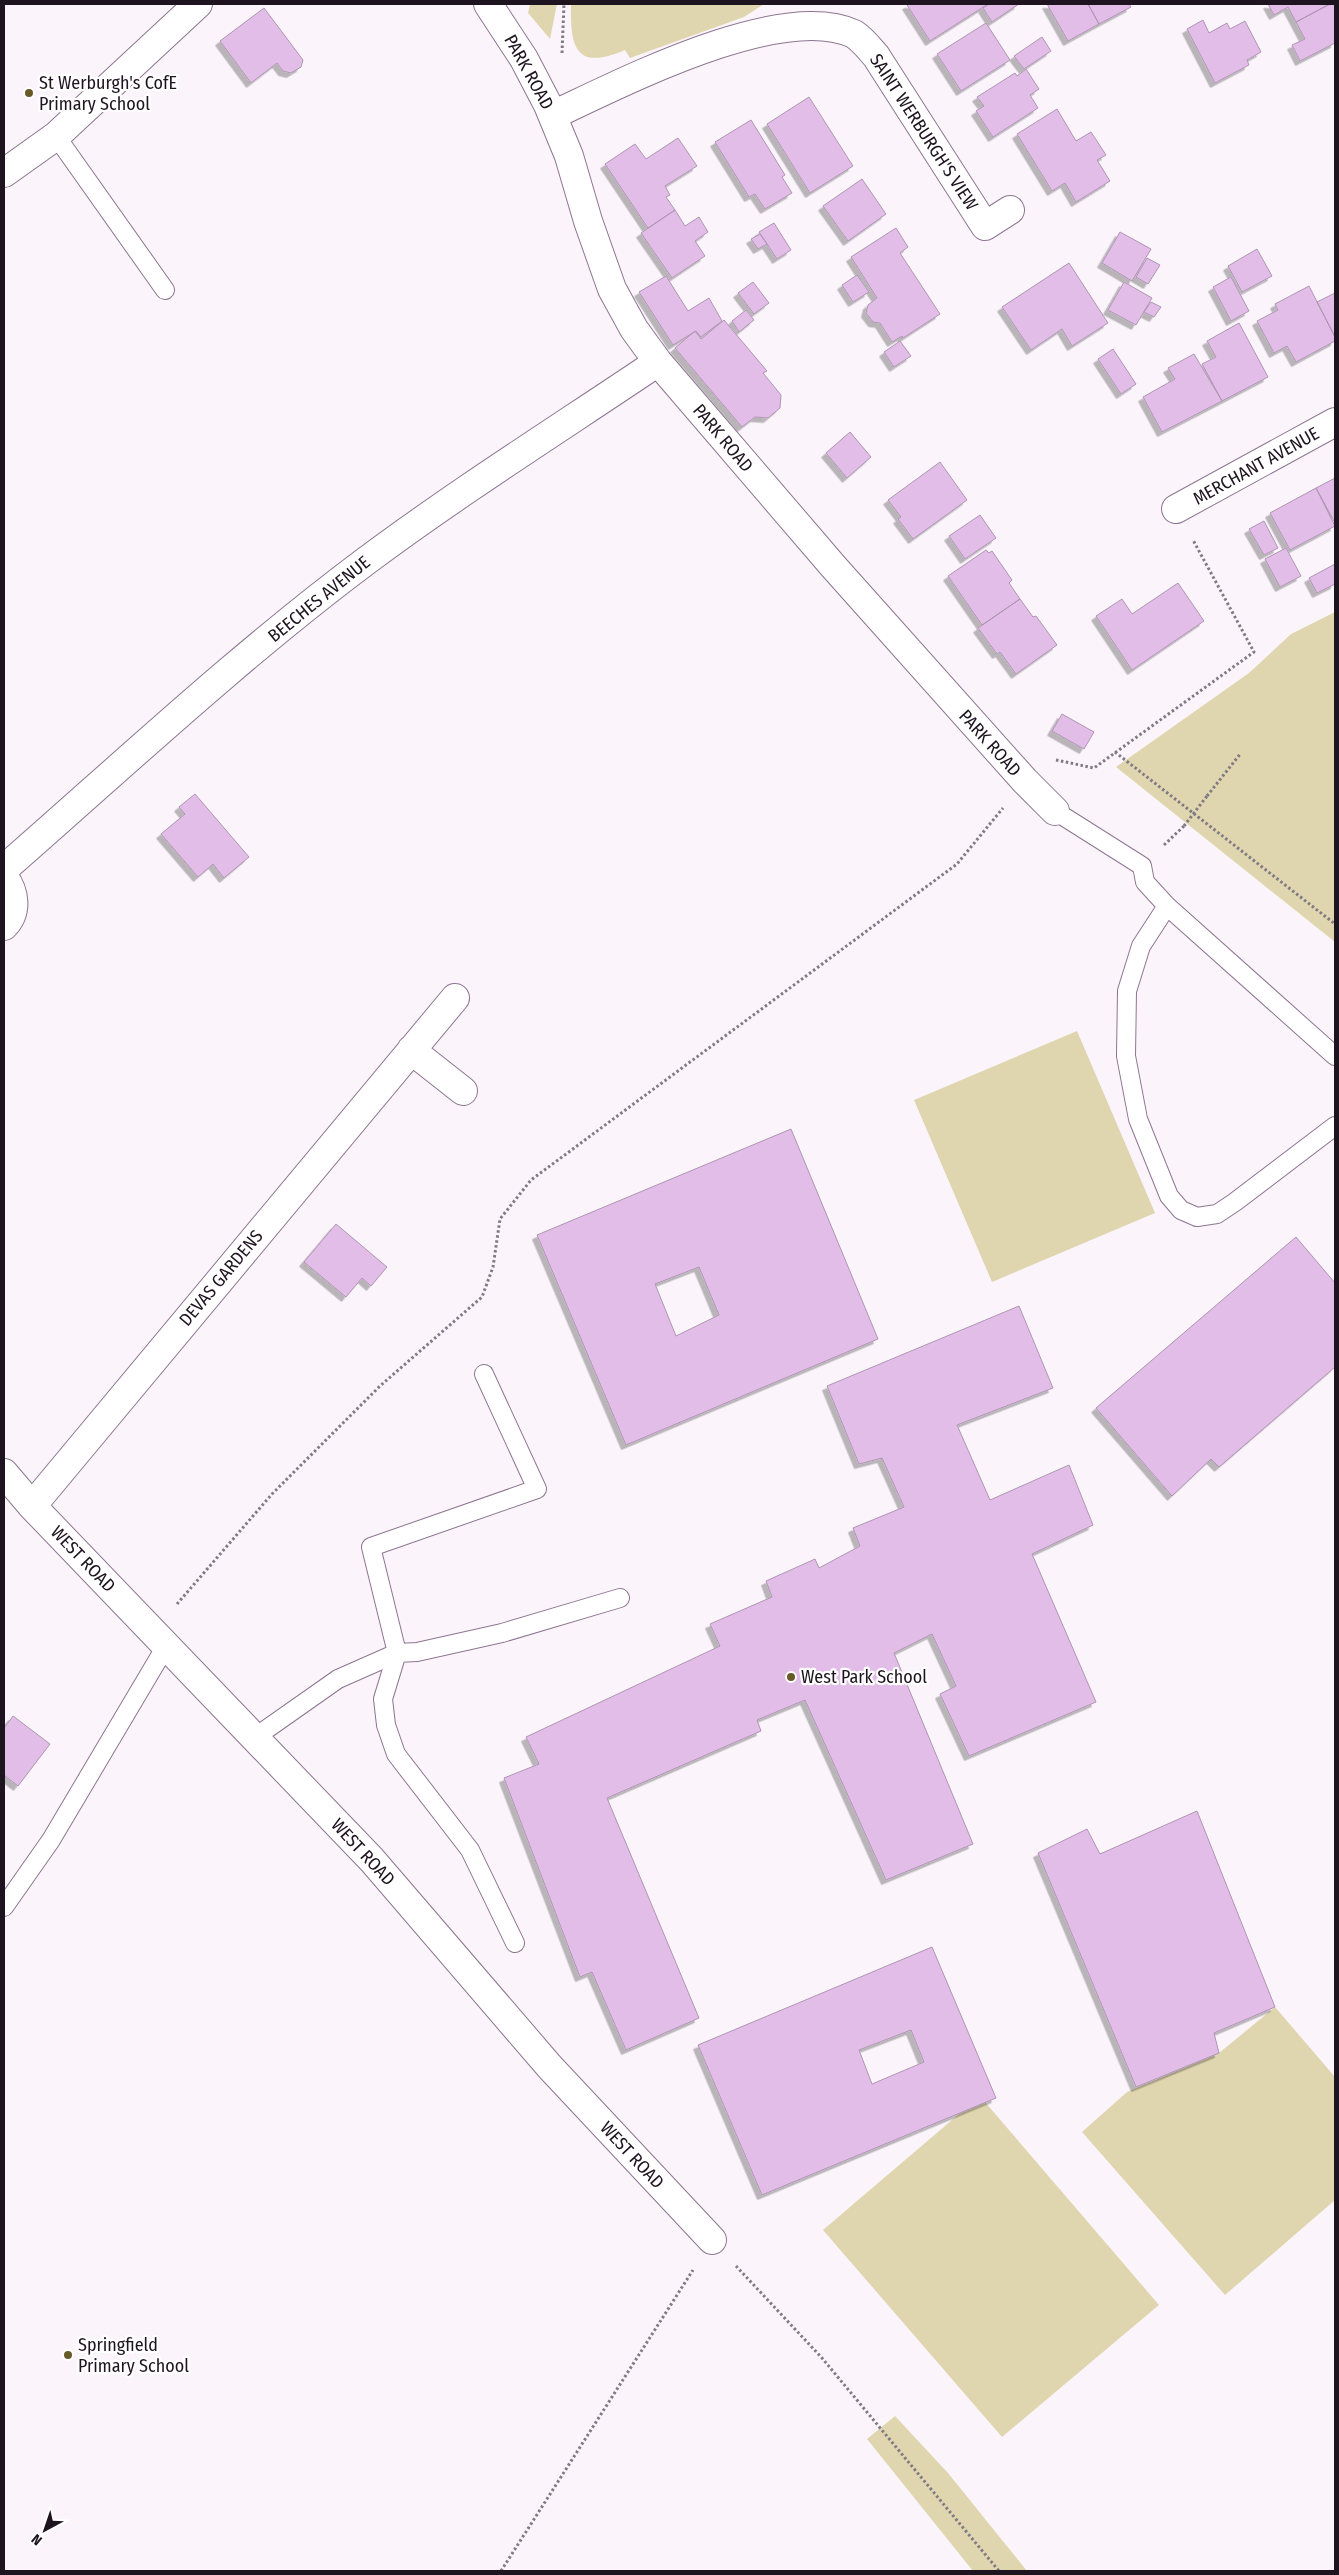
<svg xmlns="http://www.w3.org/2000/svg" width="1339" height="2575" font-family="'Fira Sans Condensed',sans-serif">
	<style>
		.green { fill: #dfd6b0 }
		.building { fill: #e2bde7; stroke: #ae95b2; fill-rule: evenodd; filter: url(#shadow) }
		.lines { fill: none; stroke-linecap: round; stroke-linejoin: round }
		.service-casing { stroke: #8d7591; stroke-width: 20 }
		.minor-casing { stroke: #8d7591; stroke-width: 30 }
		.tertiary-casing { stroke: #8d7591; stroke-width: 30 }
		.path { stroke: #827a83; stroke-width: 3; stroke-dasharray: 2.5 2.5; stroke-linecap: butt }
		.service { stroke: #fff; stroke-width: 18 }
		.minor { stroke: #fff; stroke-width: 28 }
		.tertiary { stroke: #fff; stroke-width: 28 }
		.path-bridge { stroke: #827a83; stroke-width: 3; stroke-dasharray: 2.5 2.5; stroke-linecap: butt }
		.poi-dot { fill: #665a27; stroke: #fff; stroke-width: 2 }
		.labels { text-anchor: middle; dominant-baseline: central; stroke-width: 4.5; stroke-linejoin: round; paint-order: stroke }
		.street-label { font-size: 18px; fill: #1e141f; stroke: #fff }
		.poi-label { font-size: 18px; fill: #1e141f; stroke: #fff; text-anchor: start }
	</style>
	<defs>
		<filter id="shadow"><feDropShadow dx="-4.5" dy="4.5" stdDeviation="0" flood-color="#0004"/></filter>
	</defs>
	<rect width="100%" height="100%" fill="#fbf5fb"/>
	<path class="green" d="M530,4H557L550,39L528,13Z
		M571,4H764L744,17L630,58L625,50C576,71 570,48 571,4Z
		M1335,612V942L1116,767L1249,673L1291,634Z
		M1077,1031L1155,1213L992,1282L914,1100Z
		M1275,2007L1335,2077V2200L1225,2295L1082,2132L1127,2092L1219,2053Z
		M985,2102L1159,2305L1002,2437L823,2230L959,2114Z
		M895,2416L948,2473L1027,2571H973L867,2439Z"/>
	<path class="building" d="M909,4H988L930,41L907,5Z
		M989,4H1019L992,22L983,8Z
		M1047,4H1088L1099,24L1068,41Z
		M1088,4H1129L1131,7L1099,24Z
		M1268,4H1330L1296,22L1288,7L1274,15Z
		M1330,4H1335V43L1300,61L1292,45L1305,39L1296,22Z
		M264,8L303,60L301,67L291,73L283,71L277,63L251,83L220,41Z
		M1203,20L1209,33L1227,23L1230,29L1245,21L1261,52L1247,60L1249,65L1215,83L1187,29Z
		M986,23L1010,60L961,91L937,54Z
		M1042,37L1051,51L1024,69L1014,56Z
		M1026,69L1039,89L1030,95L1038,108L993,137L976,111L984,106L977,97L1015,73L1017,76Z
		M809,97L853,166L810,193L767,124Z
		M1057,109L1076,141L1091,132L1106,155L1097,160L1110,181L1076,202L1065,183L1052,191L1017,134Z
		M751,120L785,175L782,177L792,193L765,209L755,194L749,197L715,142Z
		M678,138L697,166L665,186L670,195L666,197L675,210L648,228L605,164L635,144L646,159Z
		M862,179L886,214L848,241L823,206Z
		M675,210L685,226L699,217L708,232L695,241L705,256L672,278L641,233Z
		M774,223L791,250L777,259L759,232Z
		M896,228L908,247L900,253L940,314L903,338L902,336L892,342L880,323L873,322L866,313L868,305L877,298L851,257Z
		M1120,232L1151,249L1132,281L1102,263Z
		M760,234L767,244L758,249L751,239Z
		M1257,249L1272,276L1242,292L1228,266Z
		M1147,258L1160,265L1148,284L1136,277Z
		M1069,263L1108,323L1072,346L1062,329L1031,350L1002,307Z
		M857,275L869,292L853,302L842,285Z
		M666,276L688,311L709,298L722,321L701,337L696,331L673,345L639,292Z
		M1231,277L1249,311L1231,321L1213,287Z
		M753,282L769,303L754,314L738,293Z
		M1124,282L1152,298L1136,325L1108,310Z
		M1309,286L1335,337V341L1296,362L1287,346L1274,353L1257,321L1278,310L1275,304Z
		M1335,293V337L1317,302Z
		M1151,302L1161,307L1154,317L1144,312Z
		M746,310L754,320L739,332L732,321Z
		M724,320L767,371L763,373L781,395L780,408L768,418L755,417L742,427L675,348L695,331L701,339Z
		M1239,323L1268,377L1222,401L1202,364L1216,357L1207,341Z
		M900,341L911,356L894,367L884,352Z
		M1113,349L1136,384L1121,394L1098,359Z
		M1194,354L1222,401L1162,432L1143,397L1175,379L1168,368Z
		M850,432L871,457L847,478L826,453Z
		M940,462L967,500L913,539L898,519L901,517L888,500Z
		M1335,478V523L1316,488Z
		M1316,488L1335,526L1290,550L1270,513Z
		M980,515L996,538L965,559L949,536Z
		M1264,521L1278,548L1264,555L1249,529Z
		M1286,548L1301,576L1280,587L1265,559Z
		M986,550L989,553L992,551L1012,580L1009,583L1020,599L982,625L948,576Z
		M1335,564V584L1317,593L1309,578Z
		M1178,583L1204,621L1132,670L1096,616L1122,599L1132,614Z
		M1020,599L1033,617L1036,616L1057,645L1016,674L1000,652L997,654L978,628Z
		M1062,714L1094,732L1084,749L1052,731Z
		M195,794L249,857L224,878L213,864L198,877L161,834L185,814L179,807Z
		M791,1129L878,1339L626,1445L537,1235ZM699,1267L719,1315L676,1336L655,1284Z
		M336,1224L387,1267L371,1286L362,1278L346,1297L304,1262Z
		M1296,1237L1335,1283V1367L1219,1467L1211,1459L1172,1496L1096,1408Z
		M1019,1306L1053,1388L957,1425L990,1500L1069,1465L1093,1525L1032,1554L1096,1702L969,1756L940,1694L956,1686L932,1634L894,1653L973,1844L886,1880L805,1700L757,1720L761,1731L607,1798L699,2018L626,2050L592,1972L580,1977L504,1778L539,1764L526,1737L720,1646L710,1624L772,1597L766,1581L815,1559L819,1568L860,1546L853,1528L904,1507L882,1458L859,1464L827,1386Z
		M13,1716L50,1744L18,1786L4,1775V1728Z
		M1197,1811L1275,2007L1214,2033L1219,2053L1136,2087L1038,1853L1087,1829L1100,1854Z
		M932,1947L996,2098L762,2195L698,2045ZM911,2030L924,2062L872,2084L859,2050Z"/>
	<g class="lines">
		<g class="service-casing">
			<path id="service" d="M56,136L165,290
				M1055,811L1142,866L1145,882L1167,906L1335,1056
				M1167,906L1141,946L1127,991L1126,1056L1138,1119L1169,1196L1181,1210L1197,1217L1217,1214L1235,1202L1335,1126
				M484,1374L537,1489L371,1547L397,1653L383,1699L386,1725L396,1754L470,1850L515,1943
				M254,1738L338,1679L397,1653L417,1652L502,1633L620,1598
				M4,1907L51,1840L166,1646"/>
		</g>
		<g class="minor-casing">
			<path id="minor" d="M488,4L524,59L548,105L569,156L588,221L612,289L634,329L658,362L833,566L1025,781L1055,811
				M553,115C622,83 781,0 854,34C863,40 869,48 876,56L985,226L1010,210
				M1176,509L1335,422
				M4,869C123,765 239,656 366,561C460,491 560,428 658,362
				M4,877C15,892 18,912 4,926
				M411,1050L463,1091
				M4,1473L32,1506L372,1860L549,2066L712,2240
				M32,1506L455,998"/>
		</g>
		<g class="tertiary-casing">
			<path id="tertiary" d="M4,173L56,136L198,4"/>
		</g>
		<path class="path" d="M562,53L564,4
			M1115,752L1335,924
			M1056,760L1094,768L1254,652L1193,540
			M1207,796L1241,753
			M1164,845L1184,826
			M177,1604L272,1494L380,1386L482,1297L493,1267L500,1219L531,1180L957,864L1003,808
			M736,2266L822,2358L999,2571
			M501,2571L693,2270"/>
		<use href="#service" class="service"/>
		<use href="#minor" class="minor"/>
		<use href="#tertiary" class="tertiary"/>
		<path class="path-bridge" d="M1184,826L1207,796"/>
	</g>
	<g class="poi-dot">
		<circle cx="29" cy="93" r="5"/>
		<circle cx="791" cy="1677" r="5"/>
		<circle cx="68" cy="2355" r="5"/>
	</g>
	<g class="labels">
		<g class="street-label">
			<text transform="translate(529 72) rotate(61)">PARK ROAD</text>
			<text transform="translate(924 132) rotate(57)">SAINT WERBURGH'S VIEW</text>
			<text transform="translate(723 438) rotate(50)">PARK ROAD</text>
			<text transform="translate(1256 466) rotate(-29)">MERCHANT AVENUE</text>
			<text transform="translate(319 599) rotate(-39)">BEECHES AVENUE</text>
			<text transform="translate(990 743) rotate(48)">PARK ROAD</text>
			<text transform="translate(221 1278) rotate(-50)">DEVAS GARDENS</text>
			<text transform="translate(83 1559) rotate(46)">WEST ROAD</text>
			<text transform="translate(363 1852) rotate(47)">WEST ROAD</text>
			<text transform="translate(632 2155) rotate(47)">WEST ROAD</text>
		</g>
		<g class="poi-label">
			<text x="39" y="83">St Werburgh's CofE<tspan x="39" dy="21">Primary School</tspan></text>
			<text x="801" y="1677">West Park School</text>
			<text x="78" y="2345">Springfield<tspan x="78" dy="21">Primary School</tspan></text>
		</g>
	</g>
	<rect width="1339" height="2575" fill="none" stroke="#1e141f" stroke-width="10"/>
	<g transform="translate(45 2530) rotate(220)" stroke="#ffffff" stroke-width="4" paint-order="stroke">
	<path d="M0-4L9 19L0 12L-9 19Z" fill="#1e141f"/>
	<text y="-8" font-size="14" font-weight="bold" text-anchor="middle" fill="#1e141f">N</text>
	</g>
</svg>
